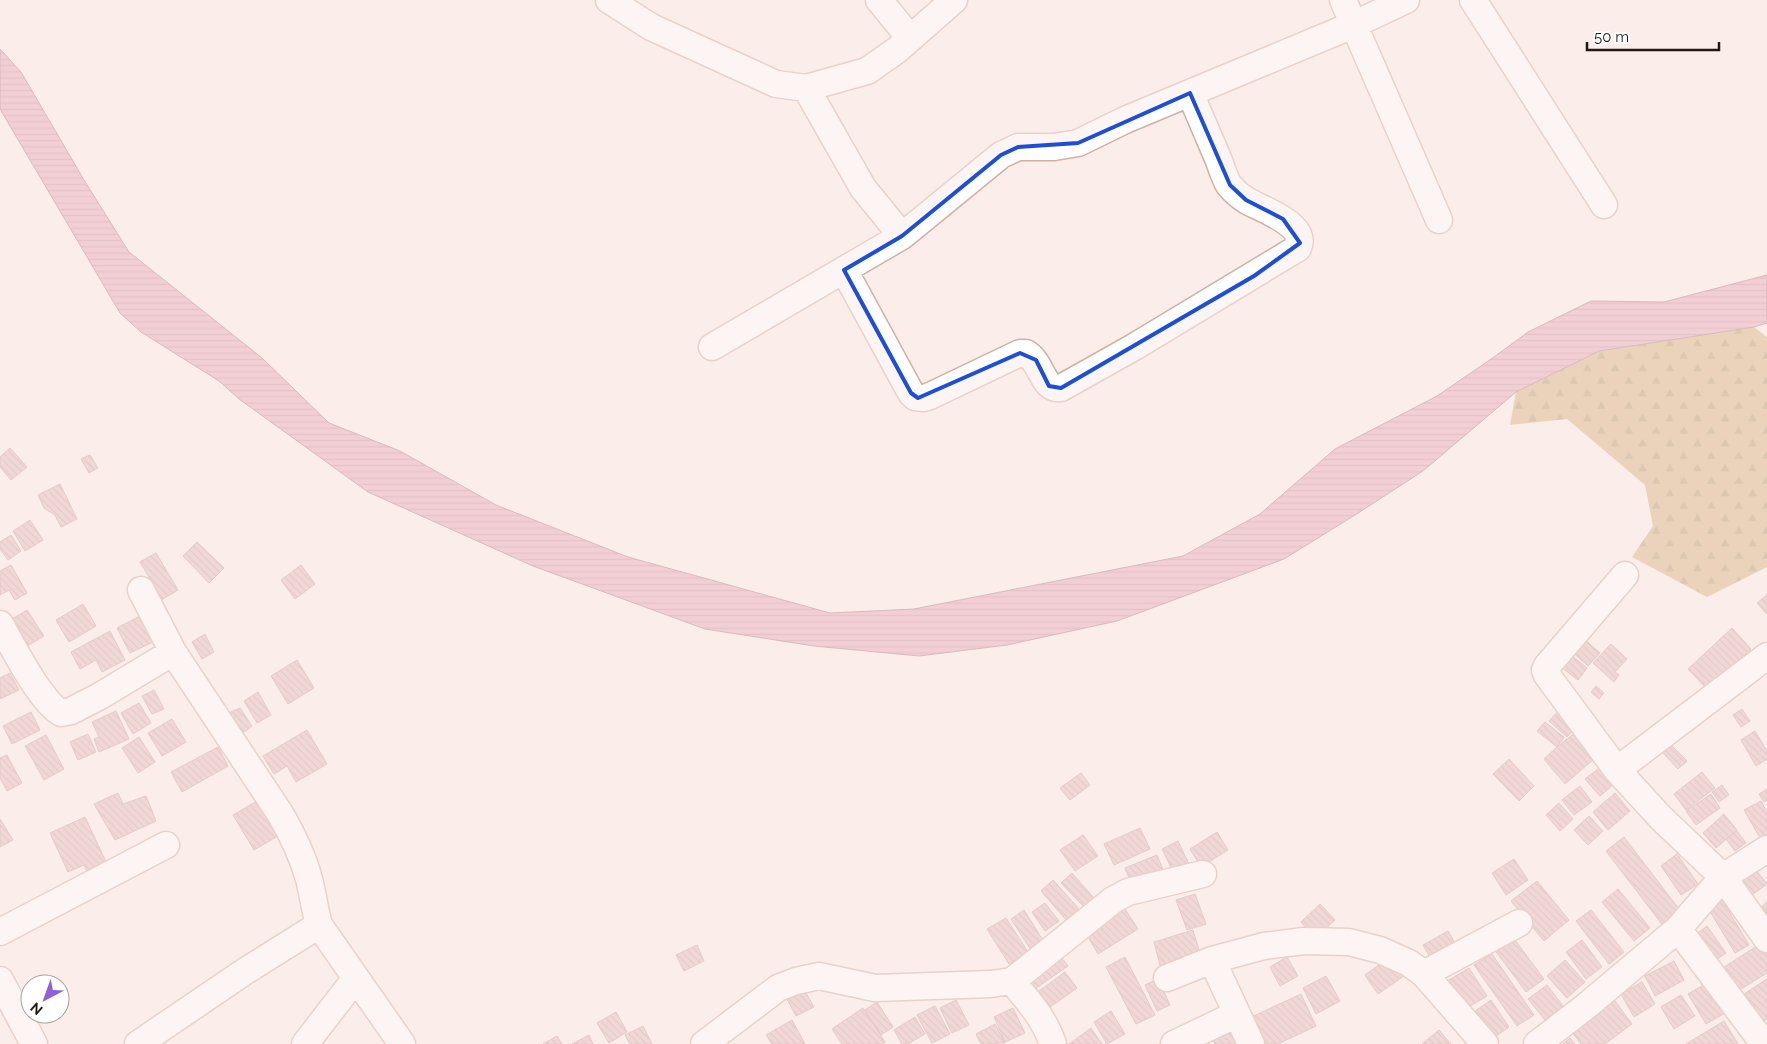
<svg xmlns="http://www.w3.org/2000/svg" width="1767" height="1044" font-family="Raleway,sans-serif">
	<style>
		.forest { fill: url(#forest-firs) }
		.water { fill: url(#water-rules); stroke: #ac7d89 }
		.building { fill: url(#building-back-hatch); stroke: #c5a1a1 }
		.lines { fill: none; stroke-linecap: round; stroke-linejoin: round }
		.minor-casing { stroke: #d2b0a6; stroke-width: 29 }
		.minor { stroke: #fff; stroke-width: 26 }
		.marked { fill: none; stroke: #1d4ed8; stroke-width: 4; stroke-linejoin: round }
	</style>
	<defs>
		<pattern id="forest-firs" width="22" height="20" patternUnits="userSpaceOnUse" patternTransform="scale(1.25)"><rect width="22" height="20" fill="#d4b380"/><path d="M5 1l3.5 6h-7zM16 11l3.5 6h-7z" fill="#b6996e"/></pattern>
		<pattern id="water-rules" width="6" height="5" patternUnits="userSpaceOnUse" patternTransform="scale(1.25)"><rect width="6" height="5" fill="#e7a9bc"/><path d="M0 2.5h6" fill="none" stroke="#c691a1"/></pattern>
		<pattern id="building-back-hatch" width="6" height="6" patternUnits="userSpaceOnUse" patternTransform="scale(1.25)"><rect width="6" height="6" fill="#e4bfbf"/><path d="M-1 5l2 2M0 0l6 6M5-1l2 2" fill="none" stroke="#c3a3a3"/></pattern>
	</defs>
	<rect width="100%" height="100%" fill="#fbede9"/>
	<path class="forest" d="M1754,327L1767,337V567L1707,597L1632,557L1653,526L1645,485L1567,419L1510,425L1516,392L1599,351Z"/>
	<path class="water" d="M0,49L21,72L84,180L129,252L262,358L329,423L400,451L496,505L628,557L830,613L914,609L1183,556L1260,514L1335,449L1437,396L1494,357L1528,332L1591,301L1664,302L1767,275V323L1754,327L1599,351L1516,392L1423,471L1355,515L1284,559L1117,621L1007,645L919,656L814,646L705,629L533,566L368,492L239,399L219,381L141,332L120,313L0,109Z"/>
	<path class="building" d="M10,448L27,467L11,480L0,467V457Z
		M90,455L98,468L89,473L81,459Z
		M60,484L77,519L61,527L55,515L44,508L38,495Z
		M30,520L43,540L25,551L13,531Z
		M11,535L21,551L8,560L0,549V542Z
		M197,542L224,568L209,583L183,556Z
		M156,553L178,590L153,605L140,582L149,577L140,562Z
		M11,565L27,593L15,600L9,590L0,595V571Z
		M301,565L315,584L295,599L281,580Z
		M1767,595V614L1757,603Z
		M83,604L96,626L69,642L56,620Z
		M27,610L44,636L24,648L7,622Z
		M140,616L153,642L130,653L117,628Z
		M1732,628L1751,649L1707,689L1688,669Z
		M110,631L125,660L102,672L96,660L80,669L71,652Z
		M205,634L214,652L202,659L192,642Z
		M1581,636L1600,653L1588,666L1569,649Z
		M1611,644L1627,659L1615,672L1619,675L1614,682L1593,663Z
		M1567,652L1587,668L1578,680L1557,664Z
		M297,660L314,688L288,704L271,676Z
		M10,673L19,690L0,699V678Z
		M1596,686L1604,693L1599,699L1591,692Z
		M154,690L164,709L152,714L142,696Z
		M258,692L271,715L257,723L244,701Z
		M139,703L151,723L133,734L121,713Z
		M240,708L252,726L239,736L224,715Z
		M1561,708L1579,724L1567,737L1549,721Z
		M1742,709L1750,721L1741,727L1733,715Z
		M116,711L129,739L99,752L94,739L99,737L92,722Z
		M31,712L40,730L12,744L3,726Z
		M172,719L186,742L162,756L148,733Z
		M1545,722L1564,737L1557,747L1537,731Z
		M1581,728L1595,758L1565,784L1544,759L1557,747Z
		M307,730L327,764L296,782L287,766L274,774L263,756Z
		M1755,731L1767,751V759L1756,766L1741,740Z
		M88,734L96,752L78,760L70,742Z
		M46,735L64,769L44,780L25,746Z
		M139,737L155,762L138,773L122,748Z
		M1670,744L1687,761L1678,769L1662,752Z
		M218,747L228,766L182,792L171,772Z
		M7,755L22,783L7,791L0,778V758Z
		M1509,759L1534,786L1519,801L1493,774Z
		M1603,765L1617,782L1600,796L1585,779Z
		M1702,772L1715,788L1686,810L1674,794Z
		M1081,773L1090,785L1070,800L1060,788Z
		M1722,785L1729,795L1719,802L1712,792Z
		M1580,786L1592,802L1574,815L1562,800Z
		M1767,789V800L1764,802L1759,794Z
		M118,793L123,804L146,796L156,821L115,840L94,804Z
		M1615,793L1630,811L1608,830L1593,812Z
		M1711,794L1720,808L1696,825L1686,811Z
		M257,801L278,836L254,850L233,815Z
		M1761,801L1767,812V841L1763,843L1744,810Z
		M1559,803L1573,819L1560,831L1546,815Z
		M1724,814L1737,830L1716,848L1703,833Z
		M1589,816L1603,831L1588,845L1574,830Z
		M85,817L107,864L88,873L84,865L68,872L50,833Z
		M0,819L13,840L0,847Z
		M1140,828L1150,849L1114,865L1104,844Z
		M1737,831L1746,843L1735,851L1726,839Z
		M1217,832L1228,850L1201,867L1190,849Z
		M1083,835L1098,856L1075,871L1060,850Z
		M1624,837L1682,913L1664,927L1606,851Z
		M1178,841L1191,868L1175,876L1162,849Z
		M1677,854L1698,884L1681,895L1661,866Z
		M1157,855L1164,872L1132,885L1125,868Z
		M1514,859L1528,880L1506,895L1492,873Z
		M1752,865L1767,884L1749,897L1734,878Z
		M1072,873L1094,898L1084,907L1061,883Z
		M1053,880L1080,910L1067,921L1041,891Z
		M1537,881L1569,920L1544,941L1511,901Z
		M1618,889L1650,928L1634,941L1602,902Z
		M1195,894L1206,924L1187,930L1176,900Z
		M1722,900L1749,945L1735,953L1708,908Z
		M1767,902V918L1759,909Z
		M1045,903L1059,921L1045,931L1032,912Z
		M1320,904L1335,920L1316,938L1301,922Z
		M1123,906L1138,929L1098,954L1084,930Z
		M1024,910L1044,942L1031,950L1011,919Z
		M1591,910L1624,952L1609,964L1576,921Z
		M1006,918L1028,952L1009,964L987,929Z
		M1707,926L1726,953L1710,964L1691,938Z
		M1193,930L1201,957L1161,969L1154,942Z
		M1448,931L1459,950L1434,964L1423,945Z
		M1512,936L1544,979L1526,992L1494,949Z
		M1582,940L1602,967L1586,979L1566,952Z
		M1763,942L1767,949V973L1733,994L1718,971Z
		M697,945L704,961L684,971L676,955Z
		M1057,952L1068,966L1029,993L1018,979Z
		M1492,954L1534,1015L1517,1026L1474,965Z
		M1125,957L1155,1015L1136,1024L1106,967Z
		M1287,957L1298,976L1280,986L1270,967Z
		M1390,957L1404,976L1378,994L1365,975Z
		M1565,960L1585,982L1567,998L1547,976Z
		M1674,961L1684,980L1655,996L1645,976Z
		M1469,968L1487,996L1467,1008L1449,980Z
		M1065,972L1077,988L1050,1007L1039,991Z
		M1326,976L1340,1001L1316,1014L1303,988Z
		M1158,979L1170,1005L1157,1011L1145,985Z
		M1767,979V1019L1756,1026L1738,998Z
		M1642,982L1655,1004L1634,1017L1621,994Z
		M1707,983L1725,1013L1706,1024L1688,994Z
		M1547,985L1563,1006L1545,1020L1528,999Z
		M803,988L814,1007L796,1016L786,997Z
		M1301,994L1316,1026L1278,1044H1257L1245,1020Z
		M1681,995L1695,1016L1674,1029L1661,1007Z
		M1612,997L1632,1024L1605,1044H1581L1569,1028Z
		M956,1000L969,1025L952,1033L940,1008Z
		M1491,1000L1509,1027L1489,1041L1471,1014Z
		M877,1002L893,1027L881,1035L865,1010Z
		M935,1006L950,1034L932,1043L917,1015Z
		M863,1008L885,1042L882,1044H842L832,1029Z
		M1013,1008L1025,1033L1005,1042L994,1017Z
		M1111,1011L1125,1034L1107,1044L1094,1022Z
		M616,1012L627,1032L609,1043L597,1023Z
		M915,1017L925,1034L908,1044H902L894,1030Z
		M792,1020L805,1044H772L766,1035Z
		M1724,1021L1738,1044H1686Z
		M995,1024L1005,1043L981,1044L976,1034Z
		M643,1026L652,1044H630L625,1035Z
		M1229,1027L1237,1044H1215L1211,1036Z
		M1091,1028L1102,1044H1069Z
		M1439,1030L1451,1044H1422Z
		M589,1035L593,1044H572Z
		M557,1036L562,1044H543Z
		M1570,1038L1575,1044H1563Z"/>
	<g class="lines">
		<g class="minor-casing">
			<path id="minor" d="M609,0L651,27L776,84L806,88L867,71L897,50L954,0
				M879,0L910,38
				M1343,0L1439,220
				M1473,0L1604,205
				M806,88L863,188L902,236
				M844,270L911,393L915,397L924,398L930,396L1020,353H1026C1043,363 1042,391 1061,388L1134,347L1298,248C1309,224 1260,209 1246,200C1241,197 1233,190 1229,185C1224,177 1221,165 1217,156C1208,135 1199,114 1190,93
				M712,347L902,236L1001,155L1018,147H1054L1078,143L1125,120L1353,25L1406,0
				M1625,575L1547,666L1545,670L1547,675L1617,770L1661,818L1723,877L1767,939
				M141,590L173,652L281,815C293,836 303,857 309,879C313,895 315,910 319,925L402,1044
				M0,624C13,647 40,701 61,713L71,711L100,696L173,652
				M1617,770L1767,656
				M1678,929L1764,1044
				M0,932L166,845
				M1212,960L1251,1044
				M1424,974L1519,923
				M1167,978L1212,960L1264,946L1304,941L1349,942L1380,950L1409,963L1424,974L1485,1044
				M0,980L34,1044
				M1012,981C1028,1001 1045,1019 1053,1044
				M138,1044L244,972L319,925
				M305,1044L356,978
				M704,1044L778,988L796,981L819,976L875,988L991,984L1012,981L1113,900L1128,892L1203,874
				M1174,1044L1237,1014
				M1537,1044L1585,1007L1678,929L1723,877L1767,849"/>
		</g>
		<use href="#minor" class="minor"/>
	</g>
	<path d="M0 0H1767V1044H0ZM1190,93L1230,185L1246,200L1283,219L1300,243L1254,276L1061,388L1049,386L1036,360L1020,353L918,398L911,393L844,270L902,236L1001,155L1018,147L1078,143Z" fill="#fbede9" fill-opacity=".55" fill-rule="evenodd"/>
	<path class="marked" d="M1190,93L1230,185L1246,200L1283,219L1300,243L1254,276L1061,388L1049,386L1036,360L1020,353L918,398L911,393L844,270L902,236L1001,155L1018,147L1078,143Z"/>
	<g transform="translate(45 999) rotate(221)"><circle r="24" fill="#ffffff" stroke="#a7a2a1"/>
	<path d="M0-4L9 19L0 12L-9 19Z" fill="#905fd9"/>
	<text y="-8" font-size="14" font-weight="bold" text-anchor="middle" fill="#231713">N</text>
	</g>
	<path d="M1587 42v8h132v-8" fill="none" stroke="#231713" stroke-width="2.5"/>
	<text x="1594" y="42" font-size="15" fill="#231713" stroke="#ffffff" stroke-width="4" paint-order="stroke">50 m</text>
</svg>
